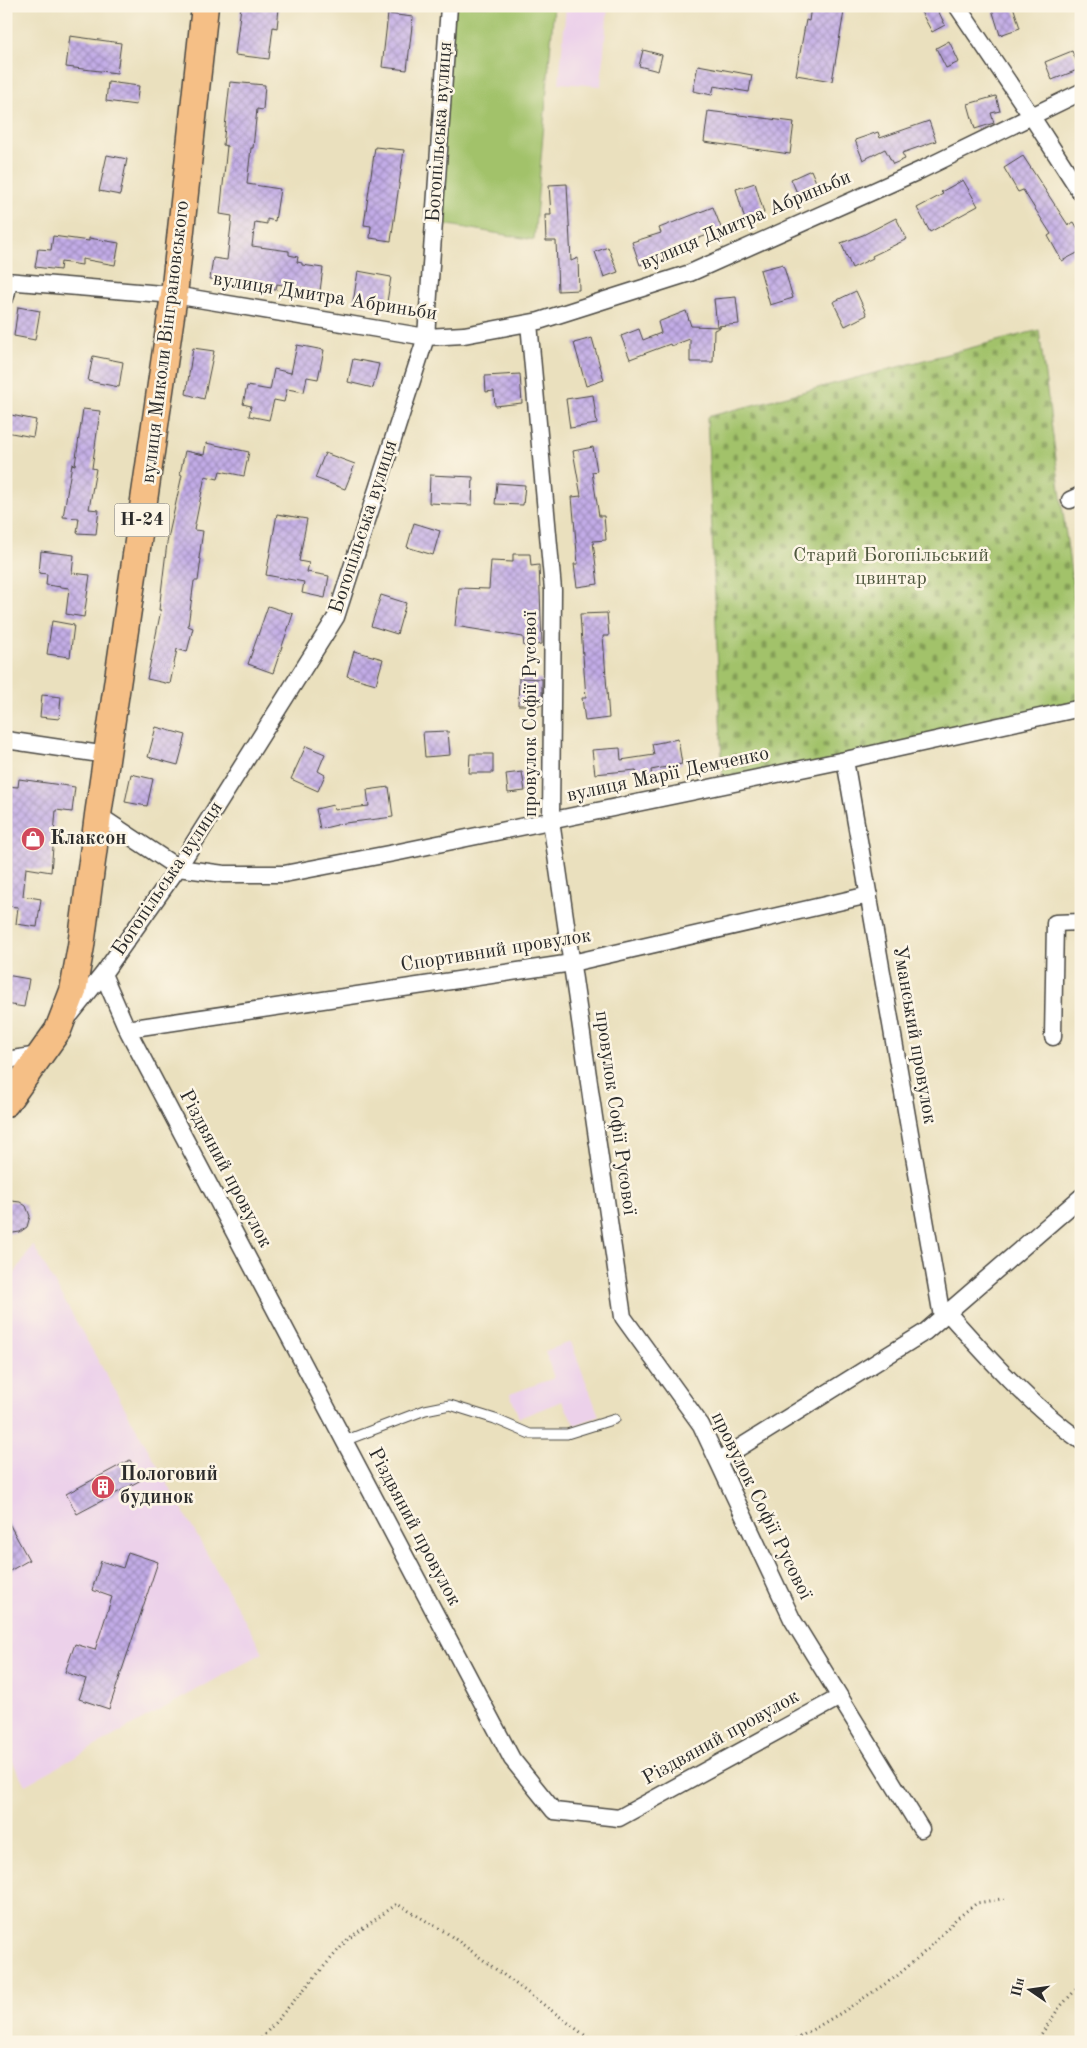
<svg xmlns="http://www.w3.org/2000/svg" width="1087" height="2048" font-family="'Old Standard TT',serif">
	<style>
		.built { fill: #ecd1ea }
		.green { fill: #a2c26a; stroke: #66764a }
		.cemetery { fill: url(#cemetery-stones); stroke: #66764a }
		.building { fill: url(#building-cross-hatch) }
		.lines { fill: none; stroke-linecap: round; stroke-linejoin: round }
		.service-casing { stroke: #484641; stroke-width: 11 }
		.minor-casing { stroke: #484641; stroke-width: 19 }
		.primary-casing { stroke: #484641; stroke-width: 29 }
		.path { stroke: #484641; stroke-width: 3; stroke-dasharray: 1 4; stroke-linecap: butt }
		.service { stroke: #fff; stroke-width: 9 }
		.minor { stroke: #fff; stroke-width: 16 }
		.primary { stroke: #f5bf86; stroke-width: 26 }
		.labels { text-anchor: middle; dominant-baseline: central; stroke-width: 5; stroke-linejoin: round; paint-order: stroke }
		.shield { fill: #fcf5e5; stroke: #6a6863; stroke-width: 1 }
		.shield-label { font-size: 19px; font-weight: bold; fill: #2b2b2b }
		.street-label { font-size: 20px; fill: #2b2b2b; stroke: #fcf5e5 }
		.park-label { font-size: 20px; fill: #4f583e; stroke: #fcf5e5 }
		.poi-label { font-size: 20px; font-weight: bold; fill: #2b2b2b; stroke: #fcf5e5; text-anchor: start }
	</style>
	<defs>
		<pattern id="cemetery-stones" width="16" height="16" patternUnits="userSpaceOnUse" patternTransform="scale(1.25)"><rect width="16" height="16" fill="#a2c26a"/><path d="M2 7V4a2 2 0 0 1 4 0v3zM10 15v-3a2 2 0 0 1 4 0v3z" fill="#849e57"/></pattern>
		<pattern id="building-cross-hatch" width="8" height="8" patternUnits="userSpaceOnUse" patternTransform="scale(1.25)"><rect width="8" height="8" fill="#c2ace7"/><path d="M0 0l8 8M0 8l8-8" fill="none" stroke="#9e8cbb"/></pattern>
	</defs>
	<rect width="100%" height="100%" fill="#fcf5e5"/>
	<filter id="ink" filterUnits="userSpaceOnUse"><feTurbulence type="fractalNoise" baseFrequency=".02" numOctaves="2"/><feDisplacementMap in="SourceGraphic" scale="10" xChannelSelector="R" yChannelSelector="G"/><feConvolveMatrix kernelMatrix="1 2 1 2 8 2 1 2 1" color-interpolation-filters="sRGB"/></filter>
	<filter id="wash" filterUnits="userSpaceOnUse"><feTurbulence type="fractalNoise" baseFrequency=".0096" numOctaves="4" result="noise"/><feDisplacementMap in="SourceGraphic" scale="20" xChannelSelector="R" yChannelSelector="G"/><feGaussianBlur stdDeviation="1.12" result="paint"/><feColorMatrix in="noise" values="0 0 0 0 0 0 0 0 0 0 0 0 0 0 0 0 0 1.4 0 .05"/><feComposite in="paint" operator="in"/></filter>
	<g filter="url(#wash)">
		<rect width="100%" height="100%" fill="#eae0be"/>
		<path class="built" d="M566,6H608L601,86L559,83Z
			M33,1245L263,1653L25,1785L6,1750V1287Z
			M571,1342L599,1416L575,1425L562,1401L519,1418L510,1394L554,1378L545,1351Z"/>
		<path class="green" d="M452,6H554L534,240L438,223Z"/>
		<path class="cemetery" d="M1039,330L1081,649V708L723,785L707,417Z"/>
		<g id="blocks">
			<path class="building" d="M241,6L279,8L277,28L273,27L269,59L235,55Z
				M811,6H845L832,81L796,75L806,20L809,21Z
				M932,6H936L945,25L932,32L921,12Z
				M991,6H1013L1020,28L1000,35Z
				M388,14L413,17L407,70L382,67Z
				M70,36L121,43L117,73L66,67Z
				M949,41L959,62L946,68L936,48Z
				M643,50L662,55L658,71L639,66Z
				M1072,51L1080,69L1052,80L1045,62Z
				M698,65L752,75L749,92L714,86L712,95L693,91Z
				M108,82L139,86L136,105L106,101Z
				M230,82L265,85L263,110L257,109L253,148H251L247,184L280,189L275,221L267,219V224L255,222L252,246L289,251V255L298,257L297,262L302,263V265L323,268L320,291L277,284L276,290L253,287L254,284L210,279L213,258L227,260L232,216L220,214L227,146L223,145Z
				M996,96L1000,111L991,113L994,123L975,129L968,104Z
				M708,111L794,122L790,154L704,142Z
				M929,121L936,141L902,153L905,159L893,164L885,149L863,160L855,140L878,132L880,138Z
				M375,147L404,150L391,241L370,238L371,226L364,225Z
				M107,155L127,159L120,195L99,191Z
				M1023,156L1068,225L1074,222L1081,234V251L1062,261L1048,236L1051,234L1023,190L1018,192L1004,168Z
				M811,170L821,194L801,202L791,179Z
				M963,180L978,206L930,232L917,208L943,194L941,192Z
				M755,183L764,213L745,220L736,189Z
				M567,184L571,261L578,258L579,290L558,291L556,241H546L545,215H551L549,185Z
				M713,207L722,230L659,252L661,258L640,265L632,242L661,233L659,228Z
				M896,218L907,239L872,256L873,258L852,268L841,243L863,235Z
				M53,236L89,241V238L119,243L115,265L82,259V265L61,262L60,270L35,267L38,249L51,250Z
				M608,247L618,272L604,277L595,252Z
				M783,264L793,298L770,305L760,270Z
				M358,271L391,277L386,308L353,303Z
				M856,291L867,315L845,326L833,302Z
				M736,297L739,324L717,326L714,299Z
				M18,307L40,311L35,340L14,336Z
				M686,311L691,326L721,327L714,330L713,362H690V339L671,346L670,344L630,359L621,336L639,329L643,340L661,333L658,322Z
				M592,338L604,380L586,386L574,343Z
				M297,345L324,350L318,379L307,377L304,392L287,389L284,402L274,400L269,420L249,416L251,406L243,404L247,386L270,390L274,369L291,373Z
				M193,348L214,351L204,399L186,394Z
				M93,356L123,362L119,387L88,381Z
				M353,359L379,364L373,388L348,382Z
				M520,374L522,403L495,406L494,391L486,392L485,376Z
				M593,395L597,424L570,428L566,399Z
				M83,409L100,411L92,468L96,469L89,509L99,510L96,534L77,533L79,518L63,517L72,464L75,465Z
				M6,414L36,420L33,437L6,432Z
				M206,443L249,452L244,476L220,471L218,479L205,476L194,530L203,531L199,558L201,559L198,581H194L188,626L193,628L187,652L177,649L170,684L147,679L161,610H159L167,543L182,475L180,474L185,451L204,455Z
				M593,447L597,471L592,472L599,516H604L606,540L593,541L598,584L577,587L574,564H578L572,497L581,496L573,451Z
				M325,453L355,464L345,489L315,478Z
				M430,475L473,477L472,505L429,503Z
				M497,483L525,485L523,505L495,504Z
				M277,514L307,519L299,561L309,563L307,572L329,576L325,598L302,593L304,582L266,575Z
				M414,523L440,531L433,555L407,547Z
				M41,551L74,555L72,573L90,575L84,617L66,614L69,588L46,585L47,574L39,573Z
				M513,554H530L531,566L539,565L542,644L524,646L523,637L455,626L459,588L489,589L491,561L513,562Z
				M381,595L406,603L397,634L371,626Z
				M268,606L293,614L273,673L248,664Z
				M607,613L609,636H603L609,718L585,721L582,698H586L580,614Z
				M52,621L74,625L70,657L47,654Z
				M354,651L383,659L376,684L347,676Z
				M519,678L542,679V705H518Z
				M42,695L61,697L59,719L40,717Z
				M156,727L186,735L178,765L148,757Z
				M448,731L450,755L425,757L423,732Z
				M678,739L682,764L651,770L652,779L638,781L636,770L595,774L592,750L620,748L621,760L654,755L652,744Z
				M306,746L325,754L318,771L325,775L318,791L291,779Z
				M470,754H493V773H469Z
				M522,772L525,791L508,793L506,774Z
				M131,774L153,779L147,806L125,802Z
				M19,779L75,787L72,812L56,810L51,872L26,868L23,896L41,899L37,927L16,924L18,907L6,906V786L18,787Z
				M389,787L393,817L337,824V825L320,829L316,809L333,805L334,810L369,806L367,790Z
				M6,975L29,979L24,1007L6,1004Z
				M12,1201L20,1202L26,1206L30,1216L27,1227L20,1232L6,1234V1204Z
				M130,1460L141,1480L77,1514L66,1494Z
				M6,1518L29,1560L6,1573Z
				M128,1552L158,1562L109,1709L79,1699L86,1679L65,1672L75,1644L95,1650L112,1597L92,1590L101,1561L123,1568Z"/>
		</g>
	</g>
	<g filter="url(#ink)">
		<use href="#blocks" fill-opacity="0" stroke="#484641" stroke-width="1"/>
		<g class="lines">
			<g class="service-casing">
				<path id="service" d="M344,1441L425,1410L450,1405L495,1419L530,1434H567L615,1419"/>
			</g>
			<g class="minor-casing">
				<path id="minor" d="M957,6L1032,117L1081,193
					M6,281L174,295L426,337L464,335L539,321L690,273L921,170L1081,92
					M6,296L9,281
					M529,323L553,590L551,821L623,1317L701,1425L792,1619L921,1829
					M1070,500L1081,495
					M6,740L107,755
					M845,760L942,1317
					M98,815L178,868L224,874H284L399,852L845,760L1081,708
					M103,974L127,1029L512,1759L554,1811L619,1818L840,1697
					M71,1014L103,974L178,868L336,617L426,337L449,6
					M127,1029L572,963L869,895
					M1053,1037L1055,923L1081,922
					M6,1060L39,1055
					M947,1312C988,1358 1030,1405 1081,1441
					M718,1461L925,1332L1081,1197"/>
			</g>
			<g class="primary-casing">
				<path id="primary" d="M6,1103L58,1030L73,991L81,946L98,815L174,295L205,6"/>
			</g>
			<path class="path" d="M258,2042L348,1939L397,1904L447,1933L594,2042
				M791,2042L841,2013L897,1976L929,1948L956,1919L977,1903L1007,1898
				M1036,2042L1059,2008L1081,1984"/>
			<use href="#service" class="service"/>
			<use href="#minor" class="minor"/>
			<use href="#primary" class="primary"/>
		</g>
	</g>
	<defs>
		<g id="shop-disc" transform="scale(1.25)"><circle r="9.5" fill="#d1495b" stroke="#fcf5e5"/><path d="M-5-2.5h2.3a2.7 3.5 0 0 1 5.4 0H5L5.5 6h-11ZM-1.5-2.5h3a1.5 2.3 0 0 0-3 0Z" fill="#fff"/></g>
		<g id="building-disc" transform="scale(1.25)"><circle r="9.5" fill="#d1495b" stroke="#fcf5e5"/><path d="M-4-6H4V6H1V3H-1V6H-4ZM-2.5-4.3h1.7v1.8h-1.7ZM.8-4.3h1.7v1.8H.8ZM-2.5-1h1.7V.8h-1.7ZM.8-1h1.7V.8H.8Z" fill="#fff"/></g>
	</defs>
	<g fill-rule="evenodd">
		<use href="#shop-disc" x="33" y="839"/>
		<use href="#building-disc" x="103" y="1487"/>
	</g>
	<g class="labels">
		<rect class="shield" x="114.5" y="503.5" width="55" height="33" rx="4"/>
		<g class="shield-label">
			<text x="142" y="520">Н-24</text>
		</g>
		<g class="street-label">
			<text transform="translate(440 132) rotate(-86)">Богопільська вулиця</text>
			<text transform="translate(746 221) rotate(-23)">вулиця Дмитра Абриньби</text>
			<text transform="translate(325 297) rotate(9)">вулиця Дмитра Абриньби</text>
			<text transform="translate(166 342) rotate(-83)">вулиця Миколи Вінграновського</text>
			<text transform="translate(364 527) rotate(-72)">Богопільська вулиця</text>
			<text transform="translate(531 714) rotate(-90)">провулок Софії Русової</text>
			<text transform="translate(668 775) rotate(-12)">вулиця Марії Демченко</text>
			<text transform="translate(168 879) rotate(-56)">Богопільська вулиця</text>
			<text transform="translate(496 951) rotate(-9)">Спортивний провулок</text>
			<text transform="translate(914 1035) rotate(80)">Уманський провулок</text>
			<text transform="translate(615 1113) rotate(82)">провулок Софії Русової</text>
			<text transform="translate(225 1169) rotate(62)">Різдвяний провулок</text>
			<text transform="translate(761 1506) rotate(64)">провулок Софії Русової</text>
			<text transform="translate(414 1527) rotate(62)">Різдвяний провулок</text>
			<text transform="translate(721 1738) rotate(-29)">Різдвяний провулок</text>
		</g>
		<g class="park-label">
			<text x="891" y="556">Старий Богопільський<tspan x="891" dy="23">цвинтар</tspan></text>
		</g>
		<g class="poi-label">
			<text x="50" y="839">Клаксон</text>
			<text x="120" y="1475">Пологовий<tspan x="120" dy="23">будинок</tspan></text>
		</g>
	</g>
	<rect width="1087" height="2048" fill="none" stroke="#fcf5e5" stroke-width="25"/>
	<g transform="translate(1030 1990) rotate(283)" stroke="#fcf5e5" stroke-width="4" paint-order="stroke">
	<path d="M0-4L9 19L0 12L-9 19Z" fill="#2b2b2b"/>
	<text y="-8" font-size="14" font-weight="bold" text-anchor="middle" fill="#2b2b2b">Пн</text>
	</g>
</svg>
